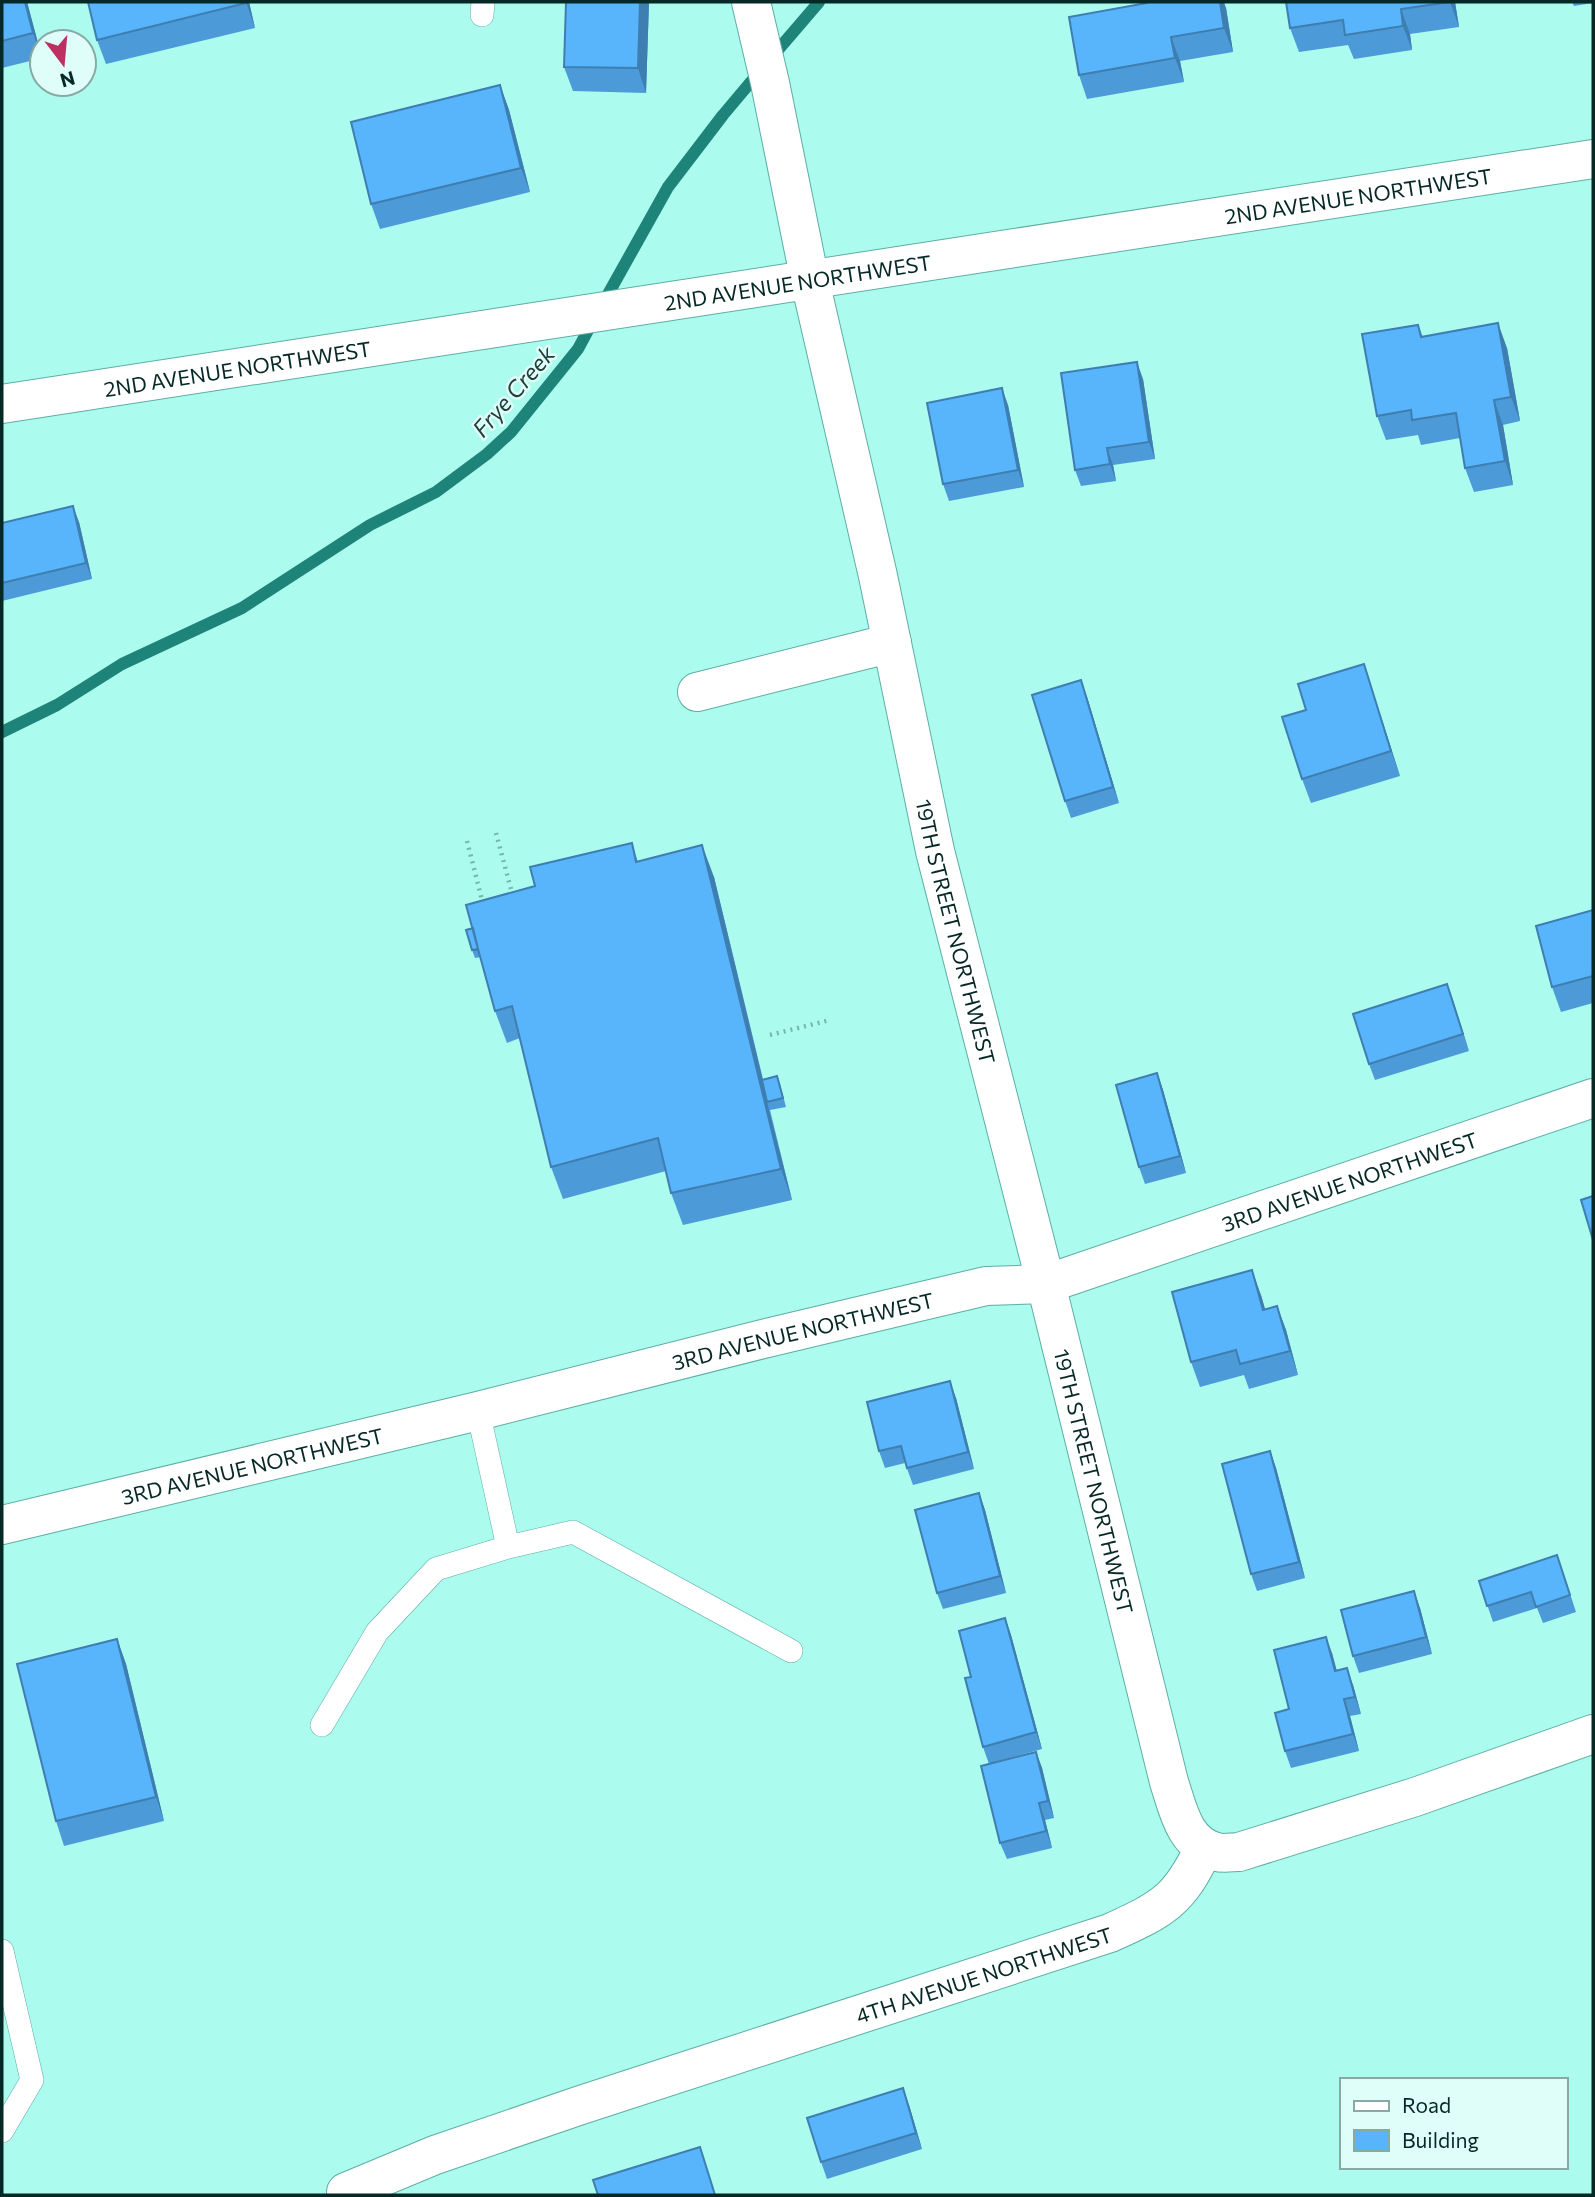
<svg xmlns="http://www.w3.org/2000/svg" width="1595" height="2197" font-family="Commissioner,sans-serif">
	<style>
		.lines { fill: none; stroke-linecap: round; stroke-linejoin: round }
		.stream { stroke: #1e8378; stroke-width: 12 }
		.service-casing { stroke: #5eaea3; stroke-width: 24 }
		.minor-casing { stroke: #5eaea3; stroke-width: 40 }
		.secondary-casing { stroke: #5eaea3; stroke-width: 40 }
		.path { stroke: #76b7ae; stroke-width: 4.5; stroke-dasharray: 2 5; stroke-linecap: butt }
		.service { stroke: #fff; stroke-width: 23 }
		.minor { stroke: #fff; stroke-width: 38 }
		.secondary { stroke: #fff; stroke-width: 38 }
		.wall { fill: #4c9bd8 }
		.shaded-wall { fill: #3e7eb0 }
		.building { fill: #58b4fb; stroke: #3e7eb0; stroke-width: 2 }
		.labels { text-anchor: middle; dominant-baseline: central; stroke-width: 5; stroke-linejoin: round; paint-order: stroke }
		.street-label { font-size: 21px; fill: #062925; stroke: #dffef9 }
		.water-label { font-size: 23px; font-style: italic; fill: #233d39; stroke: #dffef9 }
	</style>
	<rect width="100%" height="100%" fill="#abfbef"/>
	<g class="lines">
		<path class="stream" d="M771,58L819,2
			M602,305L668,187L723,115L760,71
			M2,732L57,705L122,664L242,608L370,525L436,492L487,454L511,432L578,349L593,321"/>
		<g class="service-casing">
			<path id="service" d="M482,15L483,2
				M508,1547L573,1532L791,1651
				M322,1725L377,1632L436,1569L508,1547L478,1411
				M2,1951L32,2080L2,2131"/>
		</g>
		<g class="minor-casing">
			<g id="minor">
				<path id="s1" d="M751,2L770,83L810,281L878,576L935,851L1046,1284L1169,1782C1178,1809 1184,1845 1217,1852C1224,1854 1232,1852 1239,1852L1415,1797L1593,1734"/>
				<path d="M697,692L892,643"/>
				<path id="s2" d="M2,1525L478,1411L767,1338L914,1303L986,1286L1046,1284L1593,1098"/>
				<path id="s3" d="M346,2192L435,2155L581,2105L1110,1933C1163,1909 1179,1901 1204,1848"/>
			</g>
		</g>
		<g class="secondary-casing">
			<g id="secondary">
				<path id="s4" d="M2,404L1593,159"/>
			</g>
		</g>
		<path class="path" d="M496,833L512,893
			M467,841L482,900
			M770,1035L830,1020"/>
		<use href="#service" class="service"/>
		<use href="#minor" class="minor"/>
		<use href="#secondary" class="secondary"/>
	</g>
	<path class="wall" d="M2,2H27L42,58L2,68Z
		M88,2H249L255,28L106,64L97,40Z
		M649,2L646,93L573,91L564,67Z
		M1286,2H1455L1459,27L1410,34L1412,50L1354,59L1348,45L1299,52L1290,28Z
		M1572,2H1593V3L1574,6Z
		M1226,8L1233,52L1180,61L1184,82L1087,99L1079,75Z
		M500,85L509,110L530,192L380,229L371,204Z
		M1418,325L1423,337L1507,348L1520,421L1503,425L1513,485L1474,492L1465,468L1460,438L1421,445L1418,435L1386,440L1377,416Z
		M1143,379L1155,459L1113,465L1116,481L1081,486L1075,470Z
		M1008,405L1024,487L949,501L943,484Z
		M79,522L92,579L2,601V523Z
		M1364,664L1372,689L1400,776L1311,803L1302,779L1306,710Z
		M1087,697L1119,803L1071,818L1065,801Z
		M632,843L638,862L714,877L763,1079L777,1076L780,1084L786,1107L770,1110L792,1200L683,1225L671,1193L666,1171L563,1199L551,1167L520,1038L507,1043L495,1011L481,957L475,958L472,950L535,886Z
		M1593,910V1003L1561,1012L1552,987Z
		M1447,984L1469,1051L1375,1080L1369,1064Z
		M1157,1073L1163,1090L1186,1173L1145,1184L1139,1167Z
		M1261,1295L1265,1309L1277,1306L1286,1330L1298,1375L1249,1389L1244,1375L1200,1387L1191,1362Z
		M956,1398L974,1469L913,1485L905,1463L885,1468L879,1451Z
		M1270,1451L1276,1468L1305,1578L1257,1591L1251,1574Z
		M979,1493L985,1510L1006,1593L943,1609L937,1593Z
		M1563,1572L1576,1612L1543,1623L1537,1608L1493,1622L1479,1581Z
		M1420,1608L1432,1654L1359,1673L1353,1656Z
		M1005,1618L1011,1635L1042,1749L989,1764L983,1747L971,1677Z
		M117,1639L126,1664L164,1821L64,1846L56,1821Z
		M1332,1653L1337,1671L1353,1685L1361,1714L1350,1716L1359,1751L1291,1768L1285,1751L1289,1709Z
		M1036,1752L1042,1768L1054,1818L1045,1820L1052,1848L1007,1859L1000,1843Z
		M909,2105L922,2149L827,2179L821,2162Z"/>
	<path class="shaded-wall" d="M25,2H27L42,58L33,33Z
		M246,2H249L255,28Z
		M640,2H649L646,93L638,68Z
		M1220,2H1224L1226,8L1233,52L1224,28Z
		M1450,2H1455L1459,27Z
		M1401,9L1410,34L1412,50L1403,26Z
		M1171,37L1180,61L1184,82L1175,58Z
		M500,85L509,110L530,192L521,168Z
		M1498,323L1507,348L1520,421L1511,397Z
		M1137,362L1143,379L1155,459L1149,442Z
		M1002,388L1008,405L1024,487L1018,470Z
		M1494,400L1503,425L1513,485L1505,461Z
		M1107,448L1113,465L1116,481L1110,464Z
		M73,506L79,522L92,579L86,563Z
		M1364,664L1372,689L1400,776L1391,751Z
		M1081,680L1087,697L1119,803L1113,787Z
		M702,845L714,877L768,1102H767L792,1200L781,1169Z
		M1447,984L1453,1000L1469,1051L1463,1034Z
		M1157,1073L1163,1090L1186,1173L1180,1156Z
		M1252,1270L1261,1295L1272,1334L1263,1310Z
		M1277,1306L1286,1330L1298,1375L1290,1351Z
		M950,1381L956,1398L974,1469L968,1452Z
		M1270,1451L1276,1468L1305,1578L1299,1562Z
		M979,1493L985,1510L1006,1593L1000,1576Z
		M1414,1591L1420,1608L1432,1654L1426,1637Z
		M1005,1618L1011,1635L1042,1749L1036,1732Z
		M1326,1637L1332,1653L1341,1688L1335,1671Z
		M117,1639L126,1664L164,1821L156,1797Z
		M1347,1668L1353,1685L1361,1714L1355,1697Z
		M1344,1699L1350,1716L1359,1751L1353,1734Z
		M1036,1752L1042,1768L1054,1818L1048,1801Z
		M1039,1803L1045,1820L1052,1848L1046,1831Z
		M903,2088L909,2105L922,2149L916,2133Z"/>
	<path class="building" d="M2,2H25L33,33L2,41Z
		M88,2H246V3L97,40Z
		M566,2H640L638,68L564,67Z
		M1147,2H1220L1224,28L1171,37L1175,58L1079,75L1069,17L1147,3Z
		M1286,2H1450L1401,9L1403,26L1345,35L1343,20L1290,28Z
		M500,85L521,168L371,204L351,122Z
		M1498,323L1511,397L1494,400L1505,461L1465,468L1456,413L1412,420L1411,410L1377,416L1362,334L1418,325L1421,337Z
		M1137,362L1149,442L1107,448L1110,464L1075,470L1061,373Z
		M1002,388L1018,470L943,484L927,403Z
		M73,506L86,563L2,583V523Z
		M1364,664L1391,751L1302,779L1282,717L1306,710L1298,684Z
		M1081,680L1113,787L1065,801L1032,695Z
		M632,843L636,862L702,845L781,1169L671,1193L658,1138L551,1167L512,1006L495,1011L466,905L535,886L530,867Z
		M1593,910V976L1552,987L1536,926Z
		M473,928L478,949L472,950L466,930Z
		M1447,984L1463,1034L1369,1064L1353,1014Z
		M1157,1073L1180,1156L1139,1167L1116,1085Z
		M777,1076L783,1098L767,1102L762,1080Z
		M1593,1196V1240L1581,1200Z
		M1252,1270L1263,1310L1277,1306L1290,1351L1240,1364L1236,1350L1191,1362L1172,1292Z
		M950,1381L968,1452L907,1468L901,1446L879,1451L867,1402Z
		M1270,1451L1299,1562L1251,1574L1222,1464Z
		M979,1493L1000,1576L937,1593L915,1510Z
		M1557,1555L1570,1595L1536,1607L1531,1592L1487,1606L1479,1581Z
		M1414,1591L1426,1637L1353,1656L1341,1610Z
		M1005,1618L1036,1732L983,1747L965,1678L971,1677L959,1631Z
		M1326,1637L1335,1671L1347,1668L1355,1697L1344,1699L1353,1734L1285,1751L1275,1713L1289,1709L1274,1650Z
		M117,1639L156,1797L56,1821L17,1664Z
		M1036,1752L1048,1801L1039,1803L1046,1831L1000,1843L981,1766Z
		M903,2088L916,2133L821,2162L807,2118Z
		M700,2147L715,2195H598L593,2180Z"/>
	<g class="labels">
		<g class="street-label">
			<text stroke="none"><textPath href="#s4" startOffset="1372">2ND AVENUE NORTHWEST</textPath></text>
			<text stroke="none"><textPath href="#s4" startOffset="805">2ND AVENUE NORTHWEST</textPath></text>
			<text stroke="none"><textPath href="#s4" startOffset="238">2ND AVENUE NORTHWEST</textPath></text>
			<text stroke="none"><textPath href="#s1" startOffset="952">19TH STREET NORTHWEST</textPath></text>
			<text stroke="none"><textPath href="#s2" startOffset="1393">3RD AVENUE NORTHWEST</textPath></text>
			<text stroke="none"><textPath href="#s2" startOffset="824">3RD AVENUE NORTHWEST</textPath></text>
			<text stroke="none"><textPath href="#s2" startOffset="257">3RD AVENUE NORTHWEST</textPath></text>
			<text stroke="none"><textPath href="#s1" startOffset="1519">19TH STREET NORTHWEST</textPath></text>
			<text stroke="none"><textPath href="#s3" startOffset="674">4TH AVENUE NORTHWEST</textPath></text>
		</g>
		<g class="water-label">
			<text transform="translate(513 391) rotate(-49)">Frye Creek</text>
		</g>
	</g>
	<rect width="1595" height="2197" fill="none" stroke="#062925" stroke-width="7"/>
	<rect x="1340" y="2078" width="228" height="91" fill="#dffef9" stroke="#88a9a4" stroke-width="2"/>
	<rect x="1354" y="2101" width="35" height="10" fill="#ffffff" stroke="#88a9a4" stroke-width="2"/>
	<text x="1402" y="2113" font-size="21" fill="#062925">Road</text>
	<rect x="1354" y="2130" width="35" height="21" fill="#58b4fb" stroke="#88a9a4" stroke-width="2"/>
	<text x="1402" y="2148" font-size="21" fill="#062925">Building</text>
	<g transform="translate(63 63) rotate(164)"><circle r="33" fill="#dffef9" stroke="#88a9a4" stroke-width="2"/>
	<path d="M0-5L12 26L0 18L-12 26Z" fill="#bd3061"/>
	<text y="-10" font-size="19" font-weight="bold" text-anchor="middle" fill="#062925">N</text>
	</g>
</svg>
